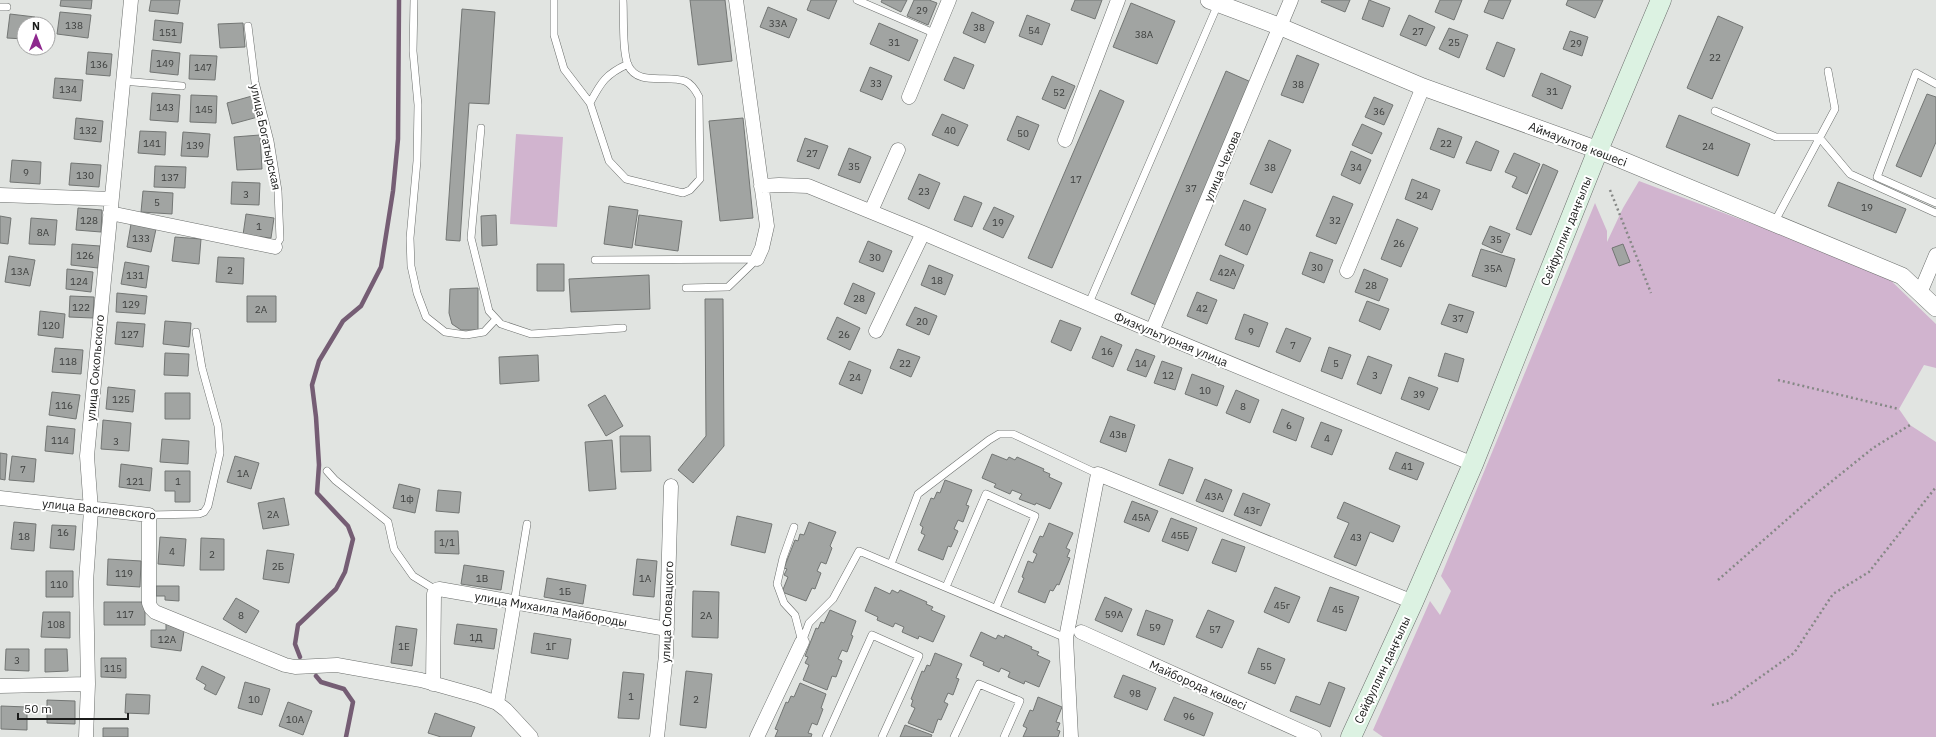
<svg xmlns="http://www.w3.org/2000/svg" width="1936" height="737" font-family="'IBM Plex Sans',sans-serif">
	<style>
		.green { fill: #d1b4cf }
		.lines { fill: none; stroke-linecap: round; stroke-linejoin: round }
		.stream { stroke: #755d74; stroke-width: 4.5 }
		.building { fill: #a1a4a2; stroke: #737674 }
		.service-casing { stroke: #6b6e6c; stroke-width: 8 }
		.minor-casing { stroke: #6b6e6c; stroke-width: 15 }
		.tertiary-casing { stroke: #6b6e6c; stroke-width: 18 }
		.secondary-casing { stroke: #6b6e6c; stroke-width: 21 }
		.path { stroke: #868886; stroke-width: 2.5; stroke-dasharray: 2 3; stroke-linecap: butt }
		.service { stroke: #fff; stroke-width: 7 }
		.minor { stroke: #fff; stroke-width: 14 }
		.tertiary { stroke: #fff; stroke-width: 17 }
		.secondary { stroke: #dcf2e2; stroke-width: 20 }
		.labels { text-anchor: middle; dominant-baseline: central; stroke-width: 4; stroke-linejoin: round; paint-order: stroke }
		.number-label { font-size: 10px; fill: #3c3e3d }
		.street-label { font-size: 12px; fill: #1b1c1b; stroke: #fff }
	</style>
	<rect width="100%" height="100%" fill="#e1e4e1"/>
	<path class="green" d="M516,134L563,137L557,227L510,224Z
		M1639,181L1883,273L1936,324V368L1924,365L1899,409L1910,425L1936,442V737H1383L1373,730L1430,601L1440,615L1451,591L1441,576L1595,203L1607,231V242L1623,208Z"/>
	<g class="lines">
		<path class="stream" d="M300,657L295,644L298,625L336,589L345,572L353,539L348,526L317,493L319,465L316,417L312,385L319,361L343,321L361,306L381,267L393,191L398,139L399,0
			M316,676L321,682L344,689L353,702L346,737"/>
	</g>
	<path class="building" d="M61,0H92L91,9L60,6Z
		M151,0H180L178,14L149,11Z
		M690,0H725L732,61L698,65Z
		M811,0H837L829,19L807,10Z
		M882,0H907L901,12L881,2Z
		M914,0H929L937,3L928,25L907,16Z
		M1075,0H1102L1095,19L1071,10Z
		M1322,0H1350L1345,12L1321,2Z
		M1369,0L1390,8L1383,27L1362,19Z
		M1440,0H1462L1454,20L1435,12Z
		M1489,0H1511L1503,19L1484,12Z
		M1568,0H1603L1595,18L1566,5Z
		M1131,3L1175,21L1157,64L1113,47Z
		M768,7L797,19L789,38L760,27Z
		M462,9L495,12L489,104L469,103L460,241L446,240Z
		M60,12L91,15L88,38L57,34Z
		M972,12L994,22L985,43L963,33Z
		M10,14L35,17L34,24H24V39L7,38Z
		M1027,15L1050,24L1042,45L1019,36Z
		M1409,15L1435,27L1426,46L1400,35Z
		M1718,16L1743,27L1712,99L1687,88Z
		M155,20L183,23L181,43L153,40Z
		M243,23L245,47L220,48L218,24Z
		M879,23L918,40L909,61L870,44Z
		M1449,28L1468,35L1459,58L1439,49Z
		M1570,31L1588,37L1582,56L1563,49Z
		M1497,42L1515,49L1504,77L1486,69Z
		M152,50L180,53L178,75L150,72Z
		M88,52L112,54L110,76L86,74Z
		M190,55L217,56L215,80L189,79Z
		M1297,55L1319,64L1303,103L1281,95Z
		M954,57L974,65L964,89L944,80Z
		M870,67L892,76L882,100L860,91Z
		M1226,71L1251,82L1156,305L1131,294Z
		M1541,73L1571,86L1562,109L1532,96Z
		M1052,76L1075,86L1065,109L1042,99Z
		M55,78L83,80L81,101L53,98Z
		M1100,90L1124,101L1052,268L1028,258Z
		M152,93L180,95L178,122L150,120Z
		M1927,94L1936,97V142L1921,177L1896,166Z
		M191,95L217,96L216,123L190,122Z
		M252,96L258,117L232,124L227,103Z
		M1374,97L1393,105L1384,125L1365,117Z
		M942,114L968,125L958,146L932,135Z
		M1679,115L1750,144L1738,176L1666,147Z
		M1017,116L1039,125L1029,150L1007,140Z
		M76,118L103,121L101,142L74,139Z
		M743,118L753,218L720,221L709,121Z
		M1362,124L1382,133L1372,154L1352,145Z
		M1438,128L1462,137L1454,158L1430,149Z
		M140,131L166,132L165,155L138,153Z
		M183,132L210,134L208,157L181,156Z
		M260,135L262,169L237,170L234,137Z
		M805,138L828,146L819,169L797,161Z
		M1269,140L1291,150L1272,193L1250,184Z
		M1476,141L1499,151L1491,171L1466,163Z
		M849,148L871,157L860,183L838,175Z
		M1351,151L1371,160L1360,184L1341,175Z
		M1514,153L1540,164L1527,194L1512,187L1517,177L1505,172Z
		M12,160L41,162L40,184L10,182Z
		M71,163L101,165L99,187L69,185Z
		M1543,164L1558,171L1531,235L1516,229Z
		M155,166L186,167L185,188L154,187Z
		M919,174L940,183L929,209L908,199Z
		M1412,179L1440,190L1432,210L1405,199Z
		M232,182L260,183L259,205L231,204Z
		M1838,182L1906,209L1896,233L1828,206Z
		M143,191L173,193L172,214L141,212Z
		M964,196L982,203L972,227L954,220Z
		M1333,196L1353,204L1336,244L1316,236Z
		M1244,200L1266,209L1247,255L1225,245Z
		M609,206L638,210L632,248L604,244Z
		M994,207L1014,216L1003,238L983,229Z
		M78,208L102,210L101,232L76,230Z
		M246,214L274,218L271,238L243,235Z
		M496,215L497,245L482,246L481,216Z
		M639,215L682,221L678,251L635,245Z
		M0,216L11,218L8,244L0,243Z
		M31,218L57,220L55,245L29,244Z
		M1397,219L1418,228L1401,267L1381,259Z
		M131,224L156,229L151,252L127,247Z
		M1490,226L1510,234L1502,253L1482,244Z
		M175,237L201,239L199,264L172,261Z
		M868,241L892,251L883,272L859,262Z
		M72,244L100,246L98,268L71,265Z
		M1623,244L1630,262L1619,266L1612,248Z
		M1481,249L1515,259L1506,287L1472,276Z
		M1310,252L1333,260L1324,283L1302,274Z
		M1220,255L1244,265L1234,289L1210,280Z
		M9,256L35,260L30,286L5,282Z
		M218,257L244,258L243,284L216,282Z
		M125,262L149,266L146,288L121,284Z
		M537,264H564V291H537Z
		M929,265L953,275L945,295L921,285Z
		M67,269L93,272L91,292L66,289Z
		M1364,269L1388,279L1379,301L1355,292Z
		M649,275L650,309L571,312L569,279Z
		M853,283L875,293L866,314L844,304Z
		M478,288V330H461L452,324L449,313L450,289Z
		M1197,292L1217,300L1207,324L1187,316Z
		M117,293L147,296L145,314L116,312Z
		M70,296L94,297L93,318L69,317Z
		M247,296H276V322H247Z
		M705,299H723L724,446L693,483L678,470L706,436Z
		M1367,301L1389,309L1380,330L1359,321Z
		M1449,304L1474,312L1467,333L1441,324Z
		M915,307L937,316L929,335L906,325Z
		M40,311L65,314L63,338L38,335Z
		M1244,314L1268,323L1259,347L1235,339Z
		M837,317L860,328L850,350L827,339Z
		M1060,320L1081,328L1071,351L1051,342Z
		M165,321L191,323L189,347L163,344Z
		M117,322L145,324L143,347L115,344Z
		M1286,328L1311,338L1300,362L1276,352Z
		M1101,336L1122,345L1113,367L1092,358Z
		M1329,347L1351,355L1342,379L1321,371Z
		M55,348L83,350L81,374L52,372Z
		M898,349L920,357L911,377L890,368Z
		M1136,349L1155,356L1146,377L1127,370Z
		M165,353L189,354L188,376L164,375Z
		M1445,353L1464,359L1458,382L1438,376Z
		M538,355L539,381L500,384L499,357Z
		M1368,356L1392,365L1381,394L1357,384Z
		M849,361L871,370L862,394L839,384Z
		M1162,361L1182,368L1175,390L1154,383Z
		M1192,374L1224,386L1217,406L1185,394Z
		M1409,377L1438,388L1429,410L1401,399Z
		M108,387L135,390L133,412L106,409Z
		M1236,390L1259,400L1250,423L1226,413Z
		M52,392L80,395L76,419L49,415Z
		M165,393H190V419H165Z
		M605,395L623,426L606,436L588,405Z
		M1282,409L1304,418L1296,441L1273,432Z
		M1110,416L1135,425L1126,452L1100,442Z
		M103,420L131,423L129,451L101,449Z
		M1321,422L1342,430L1332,455L1311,447Z
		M47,426L75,429L73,454L45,451Z
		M620,436H650L651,471L621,472Z
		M162,439L189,441L188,464L160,462Z
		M612,440L616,489L589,491L585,442Z
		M1396,452L1424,463L1417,480L1389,469Z
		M0,453L7,454L5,480L0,479Z
		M992,454L1007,460L1009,457L1015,460L1017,457L1044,469L1043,471L1050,474L1049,477L1062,483L1050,509L1036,503L1035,505L1019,499L1022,494L1012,490L1010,494L994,487L996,484L982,478Z
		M12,456L36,459L34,482L9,480Z
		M235,456L259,463L251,489L227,482Z
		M1169,459L1193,468L1183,494L1159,485Z
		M121,464L152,468L150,491L119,487Z
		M165,471H190V502H175V491H165Z
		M1205,479L1232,490L1223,512L1196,501Z
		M945,480L972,490L966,505L969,506L963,522L958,520L954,529L958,531L951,547L948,546L943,560L918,550L925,535L921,533L923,527L920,525L931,498L934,499L937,492L940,493Z
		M399,484L420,489L415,513L393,508Z
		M438,490L461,492L459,513L436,511Z
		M1243,493L1270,504L1261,526L1234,515Z
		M284,498L289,525L263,529L258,503Z
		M1132,501L1158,511L1149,532L1124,522Z
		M1344,502L1400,526L1393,542L1370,532L1356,566L1334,557L1349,523L1337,518Z
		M737,516L772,524L765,553L731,545Z
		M1171,518L1197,528L1188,551L1162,541Z
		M14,522L36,524L34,551L11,549Z
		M809,522L836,532L830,546L832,548L826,564L821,562L817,571L821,573L815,589L812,588L806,601L782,592L788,577L784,575L787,569L784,568L795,540L798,541L800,534L804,535Z
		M1049,523L1073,533L1066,548L1070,550L1067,557L1070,558L1059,585L1057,584L1053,591L1050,590L1045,603L1018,592L1024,578L1022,577L1028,561L1033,563L1037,554L1033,552L1040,536L1043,537Z
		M52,525L76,526L74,550L50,548Z
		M435,531H458L459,554L435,553Z
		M160,537L186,539L184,566L158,564Z
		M201,538L224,539V570H200Z
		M1222,539L1245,547L1236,572L1212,563Z
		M267,550L294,554L289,583L263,579Z
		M108,559L141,561L140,587L107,585Z
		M637,559L657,561L654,597L633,595Z
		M464,565L504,571L501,590L461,584Z
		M46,571H73V597H46Z
		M547,578L586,585L583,604L544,597Z
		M156,586H179V601L165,600V596H156Z
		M875,587L890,594L892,590L898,593L900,590L927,602L926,604L933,607L931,610L945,616L933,642L919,636L918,639L902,632L904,627L895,623L893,627L877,620L878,617L865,611Z
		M1275,587L1300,597L1289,623L1264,612Z
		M1330,587L1359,597L1346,631L1317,621Z
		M693,591L719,592L718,638L692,637Z
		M1105,597L1132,609L1122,632L1095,620Z
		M236,598L259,611L246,633L223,619Z
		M104,602H145V625H104Z
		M830,610L856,621L851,635L853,636L847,652L842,650L838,659L842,661L836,677L832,676L827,690L803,680L809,665L805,663L808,657L805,656L816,628L818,629L821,622L824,623Z
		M1146,610L1173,620L1164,645L1137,635Z
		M1208,610L1234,621L1222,648L1196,637Z
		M43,612H70V638L41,637Z
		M166,624L184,631L181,651L151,647V630H166Z
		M457,624L497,629L494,649L454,644Z
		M396,626L417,629L412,666L391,663Z
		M981,632L996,639L998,635L1004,638L1005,635L1032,647L1031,649L1039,652L1037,655L1050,661L1039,687L1025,681L1024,684L1008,677L1010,672L1001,668L999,672L983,665L984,662L970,656Z
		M534,633L571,639L568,659L531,653Z
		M1258,648L1285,659L1275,684L1248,673Z
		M6,649H29V671L5,670Z
		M45,649H67L68,671L45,672Z
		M935,653L962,664L956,678L959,679L953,695L948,693L944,702L948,704L941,720L938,719L933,733L908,723L915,708L911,706L913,700L911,699L922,671L924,672L927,665L930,666Z
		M101,658H126V678L101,677Z
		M202,666L225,677L216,695L204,689L206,685L196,679Z
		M686,671L712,674L706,728L680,725Z
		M623,672L644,674L639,719L618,718Z
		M1123,675L1156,688L1147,710L1114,697Z
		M245,682L270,689L262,715L238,708Z
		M1329,682L1345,688L1330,727L1290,711L1296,696L1320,705Z
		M800,683L826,694L821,708L823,709L817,725L812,723L808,733L812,734L811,737H775L778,730L775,729L786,702L788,703L791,696L794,697Z
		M126,694L150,695L149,714L125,713Z
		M1038,697L1062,707L1056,722L1060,723L1057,730L1060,731L1058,737H1023L1027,728L1023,726L1030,710L1033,711Z
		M1174,697L1213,713L1204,736L1164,720Z
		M47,700L75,701V724L47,723Z
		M288,702L312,711L303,735L279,726Z
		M1,706L27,707V730L1,729Z
		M435,713L475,727L471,737H441L428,733Z
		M905,725L932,735L931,737H900Z
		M103,728H128V737H103Z"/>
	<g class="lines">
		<g class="service-casing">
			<path id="service" d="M414,0L413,51L418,105L417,161L410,238L411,266L417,293L426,317L445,332L466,335L484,332L496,319
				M554,0V35L564,69L590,103L609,161L626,179L683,193L690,190L700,179L699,97C696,91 692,84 685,81C667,74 638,87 628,65C622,51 624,17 623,0
				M857,0L936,34
				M0,7H7
				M248,26L255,82L270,141L278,191L280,239L275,247
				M122,81L182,86
				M1936,84L1916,73L1877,177L1936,203
				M590,103C601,82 606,74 628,64
				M1715,111L1776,137H1819L1850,174L1936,213
				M481,128L471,238L489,311L501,324L531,334L623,328
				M1774,223L1835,109L1828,71
				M595,260L757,259
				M686,288L728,287L757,259
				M1089,303L1218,4
				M327,471L335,480L388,522L394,549L413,576L436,590
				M149,515L199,514L204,512L208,506L220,453L218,426L202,368L196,332
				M794,527L783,558L777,584L784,603L795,615L802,642
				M891,564L918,494L989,440L999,434H1013L1098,474
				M946,587L986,494L1035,516L996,608
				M514,603L527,524
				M802,642L809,623L833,599L859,551L1066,638
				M826,737L872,635L919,656L882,737
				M954,737L979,684L1020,701L1004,737"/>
		</g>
		<g class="minor-casing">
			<path id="minor" d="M736,0L767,226L762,248L757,259
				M909,97L949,0
				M1065,140L1118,0
				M761,186L779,185L808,186L923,233L1152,331L1473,464
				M0,195L111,199
				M871,211L898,150
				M110,213L275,247
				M1347,271L1423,87
				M1920,293L1936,255
				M876,331L923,233
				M1152,331L1291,0
				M0,498L149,515V603L151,608L155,612L285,665L295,667L337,665L421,680L478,696L497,703L506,710L531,737
				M1081,632L1314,737
				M433,684L434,594L436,590L439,589L667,629
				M0,686L88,684
				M497,703L514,603
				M86,737L88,684L86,582L91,510L87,456L131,0
				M657,737L666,655L671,486
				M757,737L802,642
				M1071,737L1066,638L1098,474L1413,602"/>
		</g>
		<g class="tertiary-casing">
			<path id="tertiary" d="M1209,0L1281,27L1423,87L1598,150L1902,276L1936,308"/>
		</g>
		<g class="secondary-casing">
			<path id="secondary" d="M1351,737L1413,602L1473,464L1598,150L1661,0"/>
		</g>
		<path class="path" d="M1610,190L1651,293
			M1778,380L1899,409
			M1718,580L1816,494L1873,448L1910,425
			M1712,705L1727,701L1794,653L1833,594L1869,572L1936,487"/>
		<use href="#service" class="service"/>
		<use href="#minor" class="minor"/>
		<use href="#tertiary" class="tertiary"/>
		<use href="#secondary" class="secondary"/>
	</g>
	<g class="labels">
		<g class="number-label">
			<text x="922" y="10">29</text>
			<text x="778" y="23">33А</text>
			<text x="74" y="25">138</text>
			<text x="979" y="27">38</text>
			<text x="1034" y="30">54</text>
			<text x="1418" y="31">27</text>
			<text x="168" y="32">151</text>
			<text x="1144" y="34">38А</text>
			<text x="894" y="42">31</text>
			<text x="1454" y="42">25</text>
			<text x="1576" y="43">29</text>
			<text x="1715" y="57">22</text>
			<text x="165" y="63">149</text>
			<text x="99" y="64">136</text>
			<text x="203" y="67">147</text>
			<text x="876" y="83">33</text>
			<text x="1298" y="84">38</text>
			<text x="68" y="89">134</text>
			<text x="1552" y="91">31</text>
			<text x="1059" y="92">52</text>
			<text x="165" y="107">143</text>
			<text x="204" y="109">145</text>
			<text x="1379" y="111">36</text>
			<text x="88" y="130">132</text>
			<text x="950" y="130">40</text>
			<text x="1023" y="133">50</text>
			<text x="152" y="143">141</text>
			<text x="1446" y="143">22</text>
			<text x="195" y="145">139</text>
			<text x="1708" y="146">24</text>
			<text x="812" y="153">27</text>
			<text x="854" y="166">35</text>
			<text x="1270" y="167">38</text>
			<text x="1356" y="167">34</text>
			<text x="26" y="172">9</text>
			<text x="85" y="175">130</text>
			<text x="170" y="177">137</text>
			<text x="1076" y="179">17</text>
			<text x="1191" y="188">37</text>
			<text x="924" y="191">23</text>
			<text x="246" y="194">3</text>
			<text x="1422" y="195">24</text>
			<text x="157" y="202">5</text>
			<text x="1867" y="207">19</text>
			<text x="89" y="220">128</text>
			<text x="1335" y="220">32</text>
			<text x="998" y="222">19</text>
			<text x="259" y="226">1</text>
			<text x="1245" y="227">40</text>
			<text x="43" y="232">8А</text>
			<text x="141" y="238">133</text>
			<text x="1496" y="239">35</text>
			<text x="1399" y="243">26</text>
			<text x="85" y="255">126</text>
			<text x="875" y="257">30</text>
			<text x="1317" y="267">30</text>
			<text x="1493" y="268">35А</text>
			<text x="230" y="270">2</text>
			<text x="20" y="271">13А</text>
			<text x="1227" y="272">42А</text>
			<text x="135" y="275">131</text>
			<text x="937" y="280">18</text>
			<text x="79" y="281">124</text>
			<text x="1371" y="285">28</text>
			<text x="859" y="298">28</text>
			<text x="131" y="304">129</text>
			<text x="81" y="307">122</text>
			<text x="1202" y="308">42</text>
			<text x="261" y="309">2А</text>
			<text x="1458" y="318">37</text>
			<text x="922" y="321">20</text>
			<text x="51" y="325">120</text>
			<text x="1251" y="331">9</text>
			<text x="130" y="334">127</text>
			<text x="844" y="334">26</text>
			<text x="1293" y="345">7</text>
			<text x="1107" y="351">16</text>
			<text x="68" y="361">118</text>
			<text x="905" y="363">22</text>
			<text x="1141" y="363">14</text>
			<text x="1336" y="363">5</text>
			<text x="1168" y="375">12</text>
			<text x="1375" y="375">3</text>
			<text x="855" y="377">24</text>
			<text x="1205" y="390">10</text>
			<text x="1419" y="394">39</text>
			<text x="121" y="399">125</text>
			<text x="64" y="405">116</text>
			<text x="1243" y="406">8</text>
			<text x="1289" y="425">6</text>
			<text x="1118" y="434">43в</text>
			<text x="1327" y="438">4</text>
			<text x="60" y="440">114</text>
			<text x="116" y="441">3</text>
			<text x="1407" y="466">41</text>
			<text x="23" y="469">7</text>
			<text x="243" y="473">1А</text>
			<text x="135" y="481">121</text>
			<text x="178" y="481">1</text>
			<text x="1214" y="496">43А</text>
			<text x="407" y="498">1ф</text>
			<text x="1252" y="510">43г</text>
			<text x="273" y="514">2А</text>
			<text x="1141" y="517">45А</text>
			<text x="63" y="532">16</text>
			<text x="1180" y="535">45Б</text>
			<text x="24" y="536">18</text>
			<text x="1356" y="537">43</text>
			<text x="447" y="542">1/1</text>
			<text x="172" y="551">4</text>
			<text x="212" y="554">2</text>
			<text x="278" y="566">2Б</text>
			<text x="124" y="573">119</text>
			<text x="482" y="578">1В</text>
			<text x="645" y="578">1А</text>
			<text x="59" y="584">110</text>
			<text x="565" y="591">1Б</text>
			<text x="1282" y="605">45г</text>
			<text x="1338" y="609">45</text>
			<text x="125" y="614">117</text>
			<text x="1114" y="614">59А</text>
			<text x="241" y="615">8</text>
			<text x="706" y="615">2А</text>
			<text x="56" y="624">108</text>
			<text x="1155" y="627">59</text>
			<text x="1215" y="629">57</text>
			<text x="476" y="637">1Д</text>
			<text x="167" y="639">12А</text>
			<text x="404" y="646">1Е</text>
			<text x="551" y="646">1Г</text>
			<text x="17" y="660">3</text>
			<text x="1266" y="666">55</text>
			<text x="113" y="668">115</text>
			<text x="1135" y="693">98</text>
			<text x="631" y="696">1</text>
			<text x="254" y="699">10</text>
			<text x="696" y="699">2</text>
			<text x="1189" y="716">96</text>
			<text x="295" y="719">10А</text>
		</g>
		<g class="street-label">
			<text transform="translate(266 137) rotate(78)">улица Богатырская</text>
			<text transform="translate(1578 144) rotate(21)">Аймауытов көшесі</text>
			<text transform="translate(1222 166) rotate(-67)">улица Чехова</text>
			<text transform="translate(1566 231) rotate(-68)">Сейфуллин даңғылы</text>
			<text transform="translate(1171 339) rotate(23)">Физкультурная улица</text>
			<text transform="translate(95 368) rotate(-85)">улица Сокольского</text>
			<text transform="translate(99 509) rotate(6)">улица Василевского</text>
			<text transform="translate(551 609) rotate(10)">улица Михаила Майбороды</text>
			<text transform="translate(667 612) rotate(-88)">улица Словацкого</text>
			<text transform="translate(1382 670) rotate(-65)">Сейфуллин даңғылы</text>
			<text transform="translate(1198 685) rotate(24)">Майборода көшесі</text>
		</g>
	</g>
	<g transform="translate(36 36)"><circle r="19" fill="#ffffff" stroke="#a4a4a4"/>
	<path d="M0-3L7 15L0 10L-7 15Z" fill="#8e288e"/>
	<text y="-6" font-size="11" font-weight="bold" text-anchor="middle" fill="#1b1c1b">N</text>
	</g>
	<path d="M18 713v6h110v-6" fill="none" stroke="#1b1c1b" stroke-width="2"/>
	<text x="24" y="713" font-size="12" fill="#1b1c1b" stroke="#ffffff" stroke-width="3" paint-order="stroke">50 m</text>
</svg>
